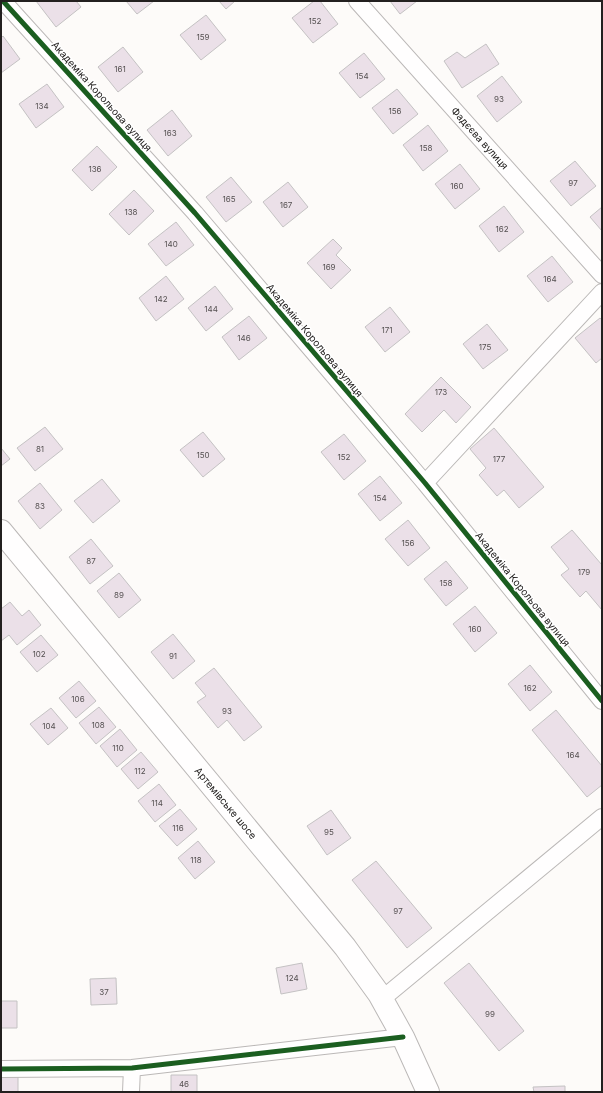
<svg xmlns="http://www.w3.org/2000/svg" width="603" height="1093" font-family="Inter,sans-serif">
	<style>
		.building { fill: #ebe0e8; stroke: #c4c2c3 }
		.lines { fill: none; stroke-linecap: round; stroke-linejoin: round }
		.street-casing { stroke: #bbb8b7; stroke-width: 18 }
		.secondary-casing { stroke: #bbb8b7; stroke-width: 24 }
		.street { stroke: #fffefe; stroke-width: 16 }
		.secondary { stroke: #fffefe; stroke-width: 22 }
		.cycleway-casing { stroke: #fff; stroke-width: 8 }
		.cycleway { stroke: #1b5e20; stroke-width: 5 }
		.labels { text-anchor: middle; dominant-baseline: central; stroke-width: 3; stroke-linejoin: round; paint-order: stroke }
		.number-label { font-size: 8px; fill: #555051 }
		.street-label { font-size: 10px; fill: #23201f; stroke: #fff }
	</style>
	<rect width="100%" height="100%" fill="#fdfbf9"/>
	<path class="building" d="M36,1H76L81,7L56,27Z
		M126,1H154L137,14Z
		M219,1H235L226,9Z
		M314,1H320L338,24L313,43L292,18Z
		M390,1H417L400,14Z
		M206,15L226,40L201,60L180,35Z
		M3,36L20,59L1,73V38Z
		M486,44L499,64L462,88L444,61L457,52L465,58Z
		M123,47L143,72L118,92L98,67Z
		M364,53L385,79L360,98L339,73Z
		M502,76L522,102L497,122L477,96Z
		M47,84L64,107L36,128L19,104Z
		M397,89L418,114L393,134L372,108Z
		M172,110L192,136L168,156L147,130Z
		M428,125L448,151L423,171L403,145Z
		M97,146L117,167L92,191L72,170Z
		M575,161L596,186L571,206L550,181Z
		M460,164L480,189L455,209L435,184Z
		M231,177L252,202L226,222L206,197Z
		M288,182L308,207L283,227L263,202Z
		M134,190L154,211L129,235L109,214Z
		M504,206L524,232L499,252L479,226Z
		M602,207V231L590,217Z
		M176,222L194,245L166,266L148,244Z
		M333,239L342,248L336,255L351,270L331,289L307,263Z
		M552,256L573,282L548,302L527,276Z
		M166,276L184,299L156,321L139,298Z
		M215,286L233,309L206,331L188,308Z
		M390,307L410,332L385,352L365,327Z
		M249,316L267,338L239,360L222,337Z
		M600,318L602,320V358L596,363L575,338Z
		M487,324L508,350L483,369L463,344Z
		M441,377L471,407L456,423L444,410L422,432L405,414Z
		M45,427L63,449L35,471L17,448Z
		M494,428L544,487L519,508L504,490L497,496L479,475L486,468L470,449Z
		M203,432L225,459L203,477L180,450Z
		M344,434L366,461L344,480L321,452Z
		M1,448L10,459L1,466Z
		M380,476L402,503L380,521L358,494Z
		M102,479L120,501L93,523L74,501Z
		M40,483L62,510L40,529L18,501Z
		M408,520L430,548L408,566L385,539Z
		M572,530L602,565V610L586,591L580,597L561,575L569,569L551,547Z
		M91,539L113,566L90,584L69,557Z
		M446,561L468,588L446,606L424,579Z
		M119,573L141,600L119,618L97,591Z
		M10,602L22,616L29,610L41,625L17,645L9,635L1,641V609Z
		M475,606L497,633L475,652L453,624Z
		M173,634L195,661L173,679L151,652Z
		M41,635L58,655L37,672L20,652Z
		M530,665L552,692L530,711L508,684Z
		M214,668L262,727L244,741L227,720L218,728L197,702L206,696L195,683Z
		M79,681L96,701L76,718L59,698Z
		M99,707L116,727L96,744L79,723Z
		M51,708L68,728L48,745L30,724Z
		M556,710L602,766V785L587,797L532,730Z
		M120,729L137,750L117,767L100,746Z
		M141,752L158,772L138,789L121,769Z
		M159,784L176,805L155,822L138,801Z
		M180,809L197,829L177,846L159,826Z
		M331,810L351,838L327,855L307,826Z
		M198,841L215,862L195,879L178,858Z
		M376,861L432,928L407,948L352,880Z
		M302,963L307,989L281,994L276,968Z
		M469,963L524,1031L499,1051L444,983Z
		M116,978L117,1004L91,1005L90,979Z
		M1,1001H17V1028H1Z
		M171,1075H197V1092H171Z
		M1,1076H18V1092H1Z
		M565,1086V1092H534L533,1087Z"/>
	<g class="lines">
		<g class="street-casing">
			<path id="street" d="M3,1L195,213L425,483L602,701
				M357,1L602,275
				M425,483L602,292
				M382,999L602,817
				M1,1069L132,1068L403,1037
				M131,1092L132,1068"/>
		</g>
		<g class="secondary-casing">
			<path id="secondary" d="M1,531L345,947L379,994L403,1037L428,1092"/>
		</g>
		<use href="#street" class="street"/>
		<use href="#secondary" class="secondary"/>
		<g class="cycleway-casing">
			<path id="cycleway" d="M3,1L195,213L425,483L602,701
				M1,1069L132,1068L403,1037"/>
		</g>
		<use href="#cycleway" class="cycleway"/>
	</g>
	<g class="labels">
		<g class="number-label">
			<text x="315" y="21">152</text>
			<text x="203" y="37">159</text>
			<text x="120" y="69">161</text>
			<text x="362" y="76">154</text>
			<text x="499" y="99">93</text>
			<text x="42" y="106">134</text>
			<text x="395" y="111">156</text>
			<text x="170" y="133">163</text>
			<text x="426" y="148">158</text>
			<text x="95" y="169">136</text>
			<text x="573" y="183">97</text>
			<text x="457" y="186">160</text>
			<text x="229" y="199">165</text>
			<text x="286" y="205">167</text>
			<text x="131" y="212">138</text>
			<text x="502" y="229">162</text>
			<text x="171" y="244">140</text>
			<text x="329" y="267">169</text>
			<text x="550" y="279">164</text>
			<text x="161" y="299">142</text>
			<text x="211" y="309">144</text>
			<text x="387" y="330">171</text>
			<text x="244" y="338">146</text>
			<text x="485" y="347">175</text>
			<text x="441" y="392">173</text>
			<text x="40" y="449">81</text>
			<text x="203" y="455">150</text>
			<text x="344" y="457">152</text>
			<text x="499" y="459">177</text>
			<text x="380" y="498">154</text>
			<text x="40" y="506">83</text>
			<text x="408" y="543">156</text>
			<text x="91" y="561">87</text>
			<text x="584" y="572">179</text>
			<text x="446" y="583">158</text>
			<text x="119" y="595">89</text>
			<text x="475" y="629">160</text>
			<text x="39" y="654">102</text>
			<text x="173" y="656">91</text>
			<text x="530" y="688">162</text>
			<text x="78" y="699">106</text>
			<text x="227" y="711">93</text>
			<text x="98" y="725">108</text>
			<text x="49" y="726">104</text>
			<text x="118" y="748">110</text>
			<text x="573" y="755">164</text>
			<text x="140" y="771">112</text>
			<text x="157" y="803">114</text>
			<text x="178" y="828">116</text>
			<text x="329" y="832">95</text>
			<text x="196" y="860">118</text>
			<text x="398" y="911">97</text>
			<text x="292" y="978">124</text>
			<text x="104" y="992">37</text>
			<text x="490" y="1014">99</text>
			<text x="184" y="1084">46</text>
		</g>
		<g class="street-label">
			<text transform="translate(102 96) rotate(48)">Академіка Корольова вулиця</text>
			<text transform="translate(480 138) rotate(48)">Фадєєва вулиця</text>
			<text transform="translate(315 340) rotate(50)">Академіка Корольова вулиця</text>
			<text transform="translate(523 589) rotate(51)">Академіка Корольова вулиця</text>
			<text transform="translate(226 803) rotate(50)">Артемівське шосе</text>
		</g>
	</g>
	<rect width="603" height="1093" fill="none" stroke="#23201f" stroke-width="4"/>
</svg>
